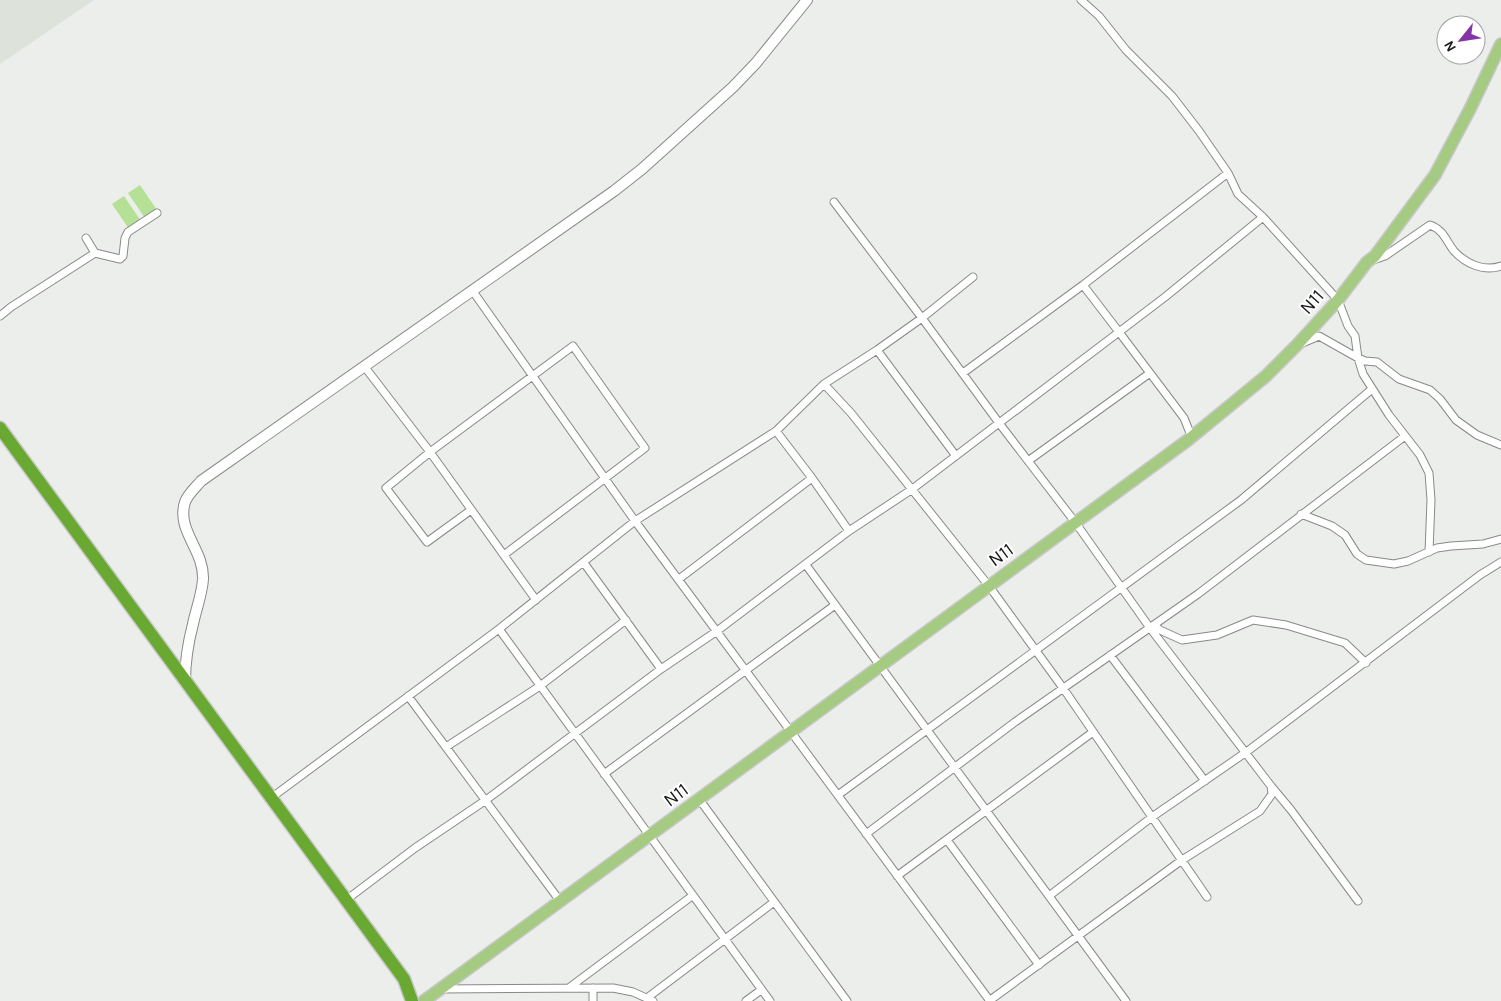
<svg xmlns="http://www.w3.org/2000/svg" width="1501" height="1001" font-family="Karla,sans-serif">
	<style>
		.built { fill: #dde3da }
		.green { fill: #b4e195 }
		.lines { fill: none; stroke-linecap: round; stroke-linejoin: round }
		.street-casing { stroke: #888a87; stroke-width: 9 }
		.secondary-casing { stroke: #888a87; stroke-width: 12 }
		.primary-casing { stroke: #c8c8c8; stroke-width: 14 }
		.highway-casing { stroke: #c8c8c8; stroke-width: 15 }
		.street { stroke: #fff; stroke-width: 7 }
		.secondary { stroke: #fff; stroke-width: 10 }
		.primary { stroke: #a5cb83; stroke-width: 11 }
		.highway { stroke: #69a931; stroke-width: 12 }
		.labels { text-anchor: middle; dominant-baseline: central; stroke-width: 4; stroke-linejoin: round; paint-order: stroke }
		.street-label { font-size: 19px; fill: #1a1b1a; stroke: #fff }
	</style>
	<rect width="100%" height="100%" fill="#eceeeb"/>
	<path class="built" d="M0,0H94L0,64Z"/>
	<path class="green" d="M140,185L157,210L145,218L128,193Z
		M124,196L141,221L129,229L112,204Z"/>
	<g class="lines">
		<g class="street-casing">
			<path id="street" d="M1081,0L1099,16L1126,50L1172,96L1199,131L1228,173L1238,194L1263,217L1338,300L1348,326L1355,336L1358,358L1363,374L1389,415L1420,455L1429,473L1431,500L1429,552
				M834,202L922,318L999,423L1075,522L1150,628L1271,786L1291,810L1358,901
				M86,238L95,253
				M1373,260L1385,256L1430,225C1444,230 1446,241 1454,251C1466,264 1484,272 1501,266
				M472,290L635,521L990,1001
				M0,316L11,307L95,253L120,259L123,256L125,238L128,232L157,213
				M1300,344L1319,336L1358,358L1365,361L1377,362L1399,379L1430,390L1440,399L1456,420L1477,435L1501,445
				M877,350L956,456
				M364,366L430,452L536,600
				M963,373L1083,285L1228,173
				M824,384L851,413L989,586L1063,688L1207,897
				M776,431L812,478L849,531
				M1192,438L1184,418L1119,332L1165,297L1263,217
				M1028,461L1150,373
				M471,510L427,542L386,488L430,452L573,346L645,448L504,555
				M1301,514L1332,526L1345,535L1357,554L1366,560L1394,564L1408,561L1437,548L1451,546L1483,544L1501,539
				M584,563L661,669
				M806,565L1126,1001
				M679,579L812,478
				M1154,625L1160,630L1182,640L1217,635L1253,620L1286,625L1345,643L1366,663
				M499,629L770,1001
				M1110,655L1205,781
				M408,696L560,901
				M446,747L540,686L626,620
				M604,774L835,605
				M838,795L1241,500L1372,389
				M271,798L499,629L635,521L776,431L824,384L877,350L922,318L973,277
				M699,799L847,1001
				M866,834L1015,722L1198,594L1405,436
				M947,840L1039,965
				M897,876L1093,732
				M1049,896L1152,817L1245,753L1480,575L1501,562
				M346,900L415,848L486,800L661,669L717,631L849,531L911,490L1119,332L1083,285
				M570,987L692,896
				M441,989L613,988L633,992L653,1001
				M647,998L774,902
				M593,1001V988
				M746,1001L761,990
				M989,1001L1182,860L1260,811L1272,794L1271,786"/>
		</g>
		<g class="secondary-casing">
			<path id="secondary" d="M185,682C185,662 188,643 193,624C196,609 202,595 203,579C204,549 176,531 185,502C188,494 196,487 201,481L614,191L642,169L733,87L756,63L807,0"/>
		</g>
		<g class="primary-casing">
			<path id="primary" d="M424,1001L1188,440L1266,376L1297,345L1338,300L1367,262L1375,256L1435,175L1470,109L1501,44"/>
		</g>
		<g class="highway-casing">
			<path id="highway" d="M0,428L404,979L412,1001"/>
		</g>
		<use href="#street" class="street"/>
		<use href="#secondary" class="secondary"/>
		<use href="#primary" class="primary"/>
		<use href="#highway" class="highway"/>
	</g>
	<g class="labels">
		<g class="street-label">
			<text transform="translate(1312 302) rotate(-48)">N11</text>
			<text transform="translate(1001 555) rotate(-36)">N11</text>
			<text transform="translate(676 795) rotate(-37)">N11</text>
		</g>
	</g>
	<g transform="translate(1461 40) rotate(240)"><circle r="24" fill="#ffffff" stroke="#a3a4a3"/>
	<path d="M0-4L9 19L0 12L-9 19Z" fill="#8335a6"/>
	<text y="-8" font-size="14" font-weight="bold" text-anchor="middle" fill="#1a1b1a">N</text>
	</g>
</svg>
